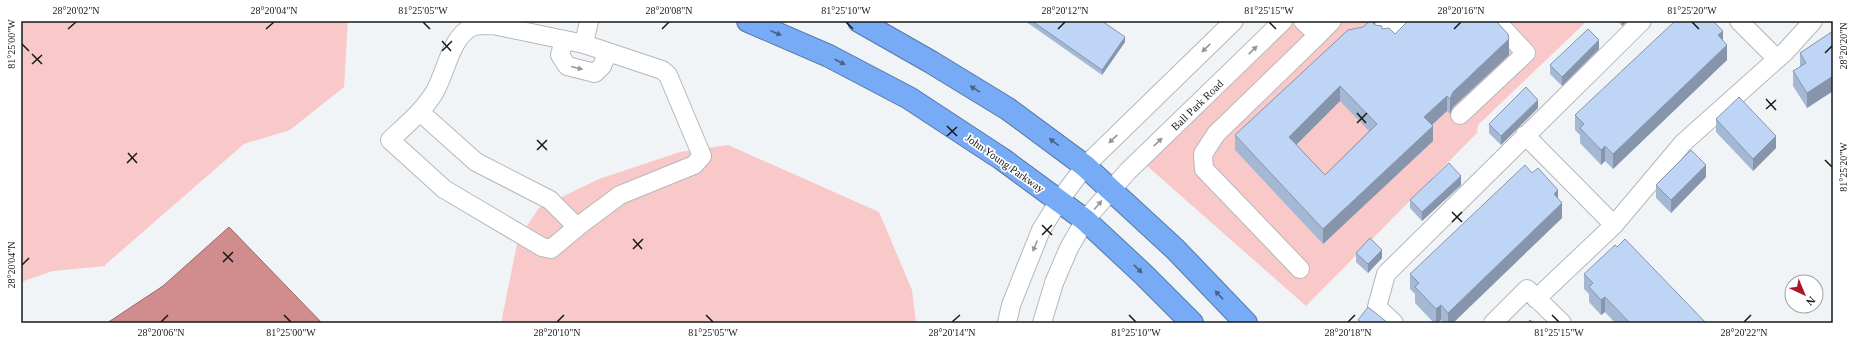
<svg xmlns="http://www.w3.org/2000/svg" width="1854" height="344" font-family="Georgia,serif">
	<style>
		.green { fill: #f8c9c8 }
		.water { fill: #d18d8d; stroke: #996a6a }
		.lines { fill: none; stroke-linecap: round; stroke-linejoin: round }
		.minor-casing { stroke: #b5b8bb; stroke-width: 20 }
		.highway-casing { stroke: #5578a9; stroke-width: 24 }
		.minor { stroke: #fff; stroke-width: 18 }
		.highway { stroke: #77abf6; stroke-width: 22 }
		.wall { fill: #a4b7d3; fill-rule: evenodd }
		.shaded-wall { fill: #8695ac }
		.building { fill: #bfd5f5; stroke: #8695ac; fill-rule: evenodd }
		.oneway { fill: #476288 }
		.oneway2 { fill: #979798 }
		.ticks { fill: none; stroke: #171819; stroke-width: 1.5 }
		.labels { text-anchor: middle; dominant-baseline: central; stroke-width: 3.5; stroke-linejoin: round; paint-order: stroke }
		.street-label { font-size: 11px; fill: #171819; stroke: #fff }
		.neatline { fill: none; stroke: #171819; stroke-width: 1.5 }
		.ticks-label { font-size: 10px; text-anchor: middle; fill: #171819 }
	</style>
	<rect width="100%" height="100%" fill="#f1f4f7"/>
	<path class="green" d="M21,21H348L344,87L290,130L244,144L105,265L106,266L53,271L21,282Z
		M1296,21H1587L1478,125L1477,133L1306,306L1146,165Z
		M728,145L879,212L912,290L916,323H501L518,239L539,208L599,179L680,152Z"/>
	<path class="water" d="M229,227L322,323H107L163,286Z"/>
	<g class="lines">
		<g class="minor-casing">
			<path id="minor" d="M1303,21L1318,35L1332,21
				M1739,21L1777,59
				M493,25L584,44L662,70L668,75L702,156L694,165L620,195L581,224L551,249L542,247L444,189L390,140C406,125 423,111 434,93C446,74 450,37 472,27C477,24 487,26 493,25Z
				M1380,31H1386L1399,21
				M564,40L560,55L567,66L595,73L602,66L608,52
				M584,44L589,21
				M420,112L476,162L550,200L577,227
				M1460,115L1526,53L1496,21
				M1525,135L1614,225
				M1300,269L1204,169L1203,154L1216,134L1318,35
				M1536,299L1614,225L1683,143L1785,52L1813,21
				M1007,323L1011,305L1041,230L1059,201L1085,166L1234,21
				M1042,323L1054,283L1069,248L1085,220L1128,171L1283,21
				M1394,323L1377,307L1386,274L1642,21
				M1493,323L1527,289L1562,323"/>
		</g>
		<g class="highway-casing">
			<path id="highway" d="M748,21L829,56L909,98L1002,159L1085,220L1143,274L1192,323
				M859,21L931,62L1008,109L1085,166L1175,249L1246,323"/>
		</g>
		<use href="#minor" class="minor"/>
		<use href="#highway" class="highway"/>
	</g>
	<path class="wall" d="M1025,21H1102L1125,42L1102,75Z
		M1359,21H1377L1374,24L1382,29L1395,34L1509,55L1453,107L1450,114L1447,111L1432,125L1433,141L1323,244L1235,150V135L1367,24L1365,22H1359ZM1340,101L1369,131L1325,175L1296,145Z
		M1618,21H1627L1622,26Z
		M1833,31V91L1807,108L1793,86V71L1800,67V53Z
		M1723,40L1727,60L1613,169L1605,161L1601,165L1580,143V135L1575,130V115Z
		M1599,49L1562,86L1550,74V65Z
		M1538,108L1501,145L1489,133V124Z
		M1716,119L1776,148L1753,171L1716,132Z
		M1532,173L1558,199L1562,218L1453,323H1444L1441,320L1437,323H1434L1415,303V294L1410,289V274Z
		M1706,177L1671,213L1656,198V185Z
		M1461,185L1422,221L1410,208V200Z
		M1356,253L1382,258L1368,273L1356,262Z
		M1584,274L1706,323H1615L1605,312L1601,315L1589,302V294L1584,289Z"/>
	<path class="shaded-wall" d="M1370,21H1377L1370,28Z
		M1622,21H1627L1622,26Z
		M1723,31V46L1718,35Z
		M1125,37V42L1102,75V70Z
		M1509,39V55L1453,107L1450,114V99L1453,92Z
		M1599,40V49L1562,86V77Z
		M1727,45V60L1613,169V154Z
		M1833,76V91L1807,108V93Z
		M1340,86V101L1289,152V137Z
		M1447,96V111L1424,132V117Z
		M1538,100V108L1501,145V136Z
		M1433,126V141L1323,244V229Z
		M1776,136V148L1753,171V159Z
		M1605,146V161L1601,165V150Z
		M1706,165V177L1671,213V200Z
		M1461,176V185L1422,221V212Z
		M1558,190V205L1554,194Z
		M1562,203V218L1453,323H1448V313Z
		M1382,250V258L1368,273V264Z
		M1605,297V312L1601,315V300Z
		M1441,305V320L1437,323H1436V309Z"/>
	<path class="building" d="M1032,21H1102L1125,37L1102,70Z
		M1370,21H1371L1375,25L1382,26V29L1389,28L1395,34L1408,21H1496L1508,34L1509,39L1453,92L1450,99L1447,96L1424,117L1433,126L1323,229L1235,135L1348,30L1363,27ZM1340,86L1377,124L1325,175L1289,137Z
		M1675,21H1713L1723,31L1718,35L1727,45L1613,154L1605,146L1601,150L1580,128L1584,124L1575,115Z
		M1588,29L1599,40L1562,77L1550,65Z
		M1833,31V76L1807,93L1793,71L1806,63L1800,53Z
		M1526,87L1538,100L1501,136L1489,124Z
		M1739,97L1776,136L1753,159L1716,119Z
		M1691,150L1706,165L1671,200L1656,185Z
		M1449,163L1461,176L1422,212L1410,200Z
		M1525,165L1532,173L1538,168L1558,190L1554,194L1562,203L1448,313L1441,305L1436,309L1415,287L1419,283L1410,274Z
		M1370,238L1382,250L1368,264L1356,253Z
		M1625,239L1706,323H1630L1605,297L1601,300L1589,287L1593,283L1584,274L1615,245L1617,247Z
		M1368,307L1388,323H1362L1358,320Z
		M1530,320L1534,323H1527Z"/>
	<defs><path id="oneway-solid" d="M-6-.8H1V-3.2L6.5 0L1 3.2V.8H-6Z"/></defs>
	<g class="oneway">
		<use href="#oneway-solid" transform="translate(776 33) rotate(23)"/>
		<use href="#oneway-solid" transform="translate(840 62) rotate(27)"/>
		<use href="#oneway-solid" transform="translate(975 89) rotate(-148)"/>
		<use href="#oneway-solid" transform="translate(1054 142) rotate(-143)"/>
		<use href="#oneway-solid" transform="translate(1138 269) rotate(44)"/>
		<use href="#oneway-solid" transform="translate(1219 295) rotate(-134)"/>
	</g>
	<g class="oneway2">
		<use href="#oneway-solid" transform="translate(1206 48) rotate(136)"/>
		<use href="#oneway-solid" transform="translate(1253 50) rotate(-44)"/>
		<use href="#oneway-solid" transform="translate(577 68) rotate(14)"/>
		<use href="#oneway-solid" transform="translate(1113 139) rotate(136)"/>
		<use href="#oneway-solid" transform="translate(1158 142) rotate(-44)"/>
		<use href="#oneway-solid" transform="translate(1098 205) rotate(-50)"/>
		<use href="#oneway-solid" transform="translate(1035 246) rotate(112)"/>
	</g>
	<path class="ticks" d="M423,22L430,29M846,22L853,29M1269,22L1276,29M1692,22L1699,29M68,29L76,22M266,29L274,22M662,29L669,22M1058,29L1065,22M1454,29L1461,22M442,41L451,51M22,44L29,51M442,51L452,41M1825,53L1832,46M32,54L42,64M32,64L42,55M1766,99L1776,110M1766,109L1776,100M1357,113L1366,123M1357,123L1367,113M947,126L957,136M947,136L957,127M537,140L547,150M537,150L547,140M128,153L137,163M1825,160L1832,167M127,163L137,153M1452,212L1462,222M1452,222L1462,212M1042,225L1052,235M1042,235L1052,225M633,239L642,249M633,249L643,239M223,252L233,262M223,262L233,252M22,265L29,258M284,315L291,322M706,315L713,322M1129,315L1136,322M1552,315L1559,322M161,322L168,315M557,322L564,315M952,322L960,315M1348,322L1355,315M1744,322L1751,315"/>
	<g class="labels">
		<g class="street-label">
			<text transform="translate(1197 105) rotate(-44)">Ball Park Road</text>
			<text transform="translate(1005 163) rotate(35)">John Young Parkway</text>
		</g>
	</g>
	<rect width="1854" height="344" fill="none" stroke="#ffffff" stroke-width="44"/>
	<g transform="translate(1804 294) rotate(136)"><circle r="19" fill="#ffffff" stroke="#a2a3a3"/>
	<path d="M0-3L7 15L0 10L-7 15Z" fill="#ac1730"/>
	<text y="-6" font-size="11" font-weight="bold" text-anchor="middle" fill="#171819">N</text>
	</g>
	<rect x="22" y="22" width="1810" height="300" class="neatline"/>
	<g class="ticks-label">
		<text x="76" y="14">28°20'02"N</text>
		<text x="274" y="14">28°20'04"N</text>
		<text x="423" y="14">81°25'05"W</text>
		<text x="669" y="14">28°20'08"N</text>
		<text x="846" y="14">81°25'10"W</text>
		<text x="1065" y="14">28°20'12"N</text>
		<text x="1269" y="14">81°25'15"W</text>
		<text x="1461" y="14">28°20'16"N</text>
		<text x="1692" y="14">81°25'20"W</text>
		<text transform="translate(11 44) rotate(-90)" y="4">81°25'00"W</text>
		<text transform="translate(1843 46) rotate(-90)" y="4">28°20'20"N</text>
		<text transform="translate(1843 167) rotate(-90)" y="4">81°25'20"W</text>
		<text transform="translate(11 265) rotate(-90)" y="4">28°20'04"N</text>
		<text x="161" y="336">28°20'06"N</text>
		<text x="291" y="336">81°25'00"W</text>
		<text x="557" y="336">28°20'10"N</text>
		<text x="713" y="336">81°25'05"W</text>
		<text x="952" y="336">28°20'14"N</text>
		<text x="1136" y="336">81°25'10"W</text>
		<text x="1348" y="336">28°20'18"N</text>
		<text x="1559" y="336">81°25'15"W</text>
		<text x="1744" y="336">28°20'22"N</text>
	</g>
</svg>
